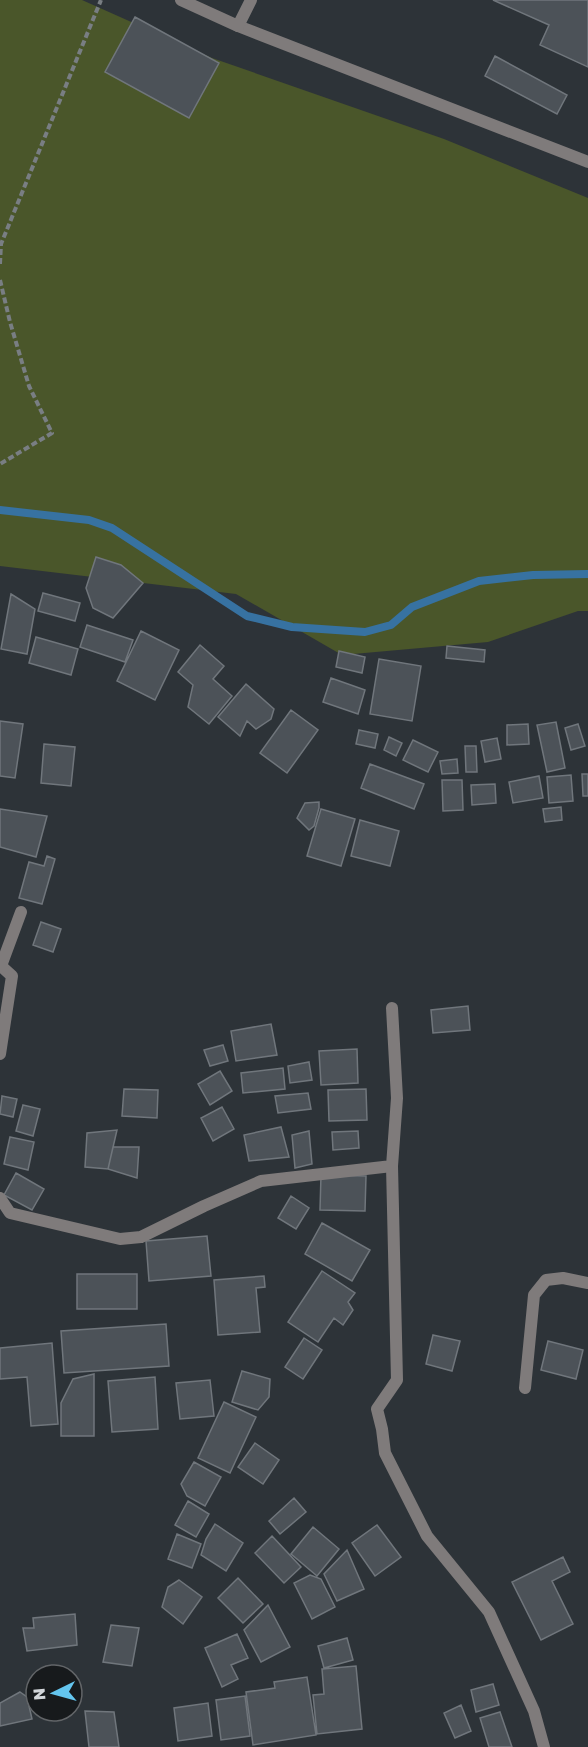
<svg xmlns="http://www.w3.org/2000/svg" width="588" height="1747" font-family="'Golos Text',sans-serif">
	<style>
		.green { fill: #4a562a }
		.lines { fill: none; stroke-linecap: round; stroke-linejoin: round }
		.stream { stroke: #3772a1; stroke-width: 8 }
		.building { fill: #4c5258; stroke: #70767c; stroke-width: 1.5 }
		.path { stroke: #797e83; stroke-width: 4; stroke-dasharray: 6 3; stroke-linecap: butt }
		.service { stroke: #7f7b7b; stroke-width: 12 }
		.minor { stroke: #7f7b7b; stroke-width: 12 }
		.tertiary { stroke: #7f7b7b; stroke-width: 12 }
	</style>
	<rect width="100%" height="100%" fill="#2d3338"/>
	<path class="green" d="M0,0H82L212,58L444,139L588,198V611H578L488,642L342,655L236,594L0,566Z"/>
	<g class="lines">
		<path class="stream" d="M0,510L89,520L112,528L247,616L292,627L365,632L391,625L412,607L479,581L533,575L588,574"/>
	</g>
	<path class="building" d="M493,0H588V67L540,45L549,25Z
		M135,17L219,63L189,118L105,72Z
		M495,56L567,95L557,114L485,76Z
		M96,557L121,565L143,583L113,618L93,608L86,588Z
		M43,593L80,603L75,621L38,611Z
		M11,594L35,609L27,654L1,649Z
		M87,625L133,640L125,662L80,647Z
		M141,631L179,650L155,700L117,681Z
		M36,637L78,649L71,675L29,663Z
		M200,645L224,666L213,679L232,696L209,724L188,707L193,685L178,672Z
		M447,646L485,650L484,662L446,658Z
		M339,651L365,657L362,673L336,667Z
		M379,659L421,666L412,721L370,714Z
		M331,678L365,690L358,714L323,702Z
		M246,684L274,709L271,719L256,729L247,721L240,736L218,717Z
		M291,710L318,730L287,773L260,753Z
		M0,721L23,724L15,778L0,776Z
		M556,722L565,768L547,772L537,725Z
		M528,724L529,744L507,745V725Z
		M578,724L585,746L571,750L565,728Z
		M359,730L378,734L375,748L356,744Z
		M389,737L402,743L396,756L384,750Z
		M497,738L501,759L485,762L481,741Z
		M413,740L438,752L428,772L403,760Z
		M44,744L75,747L71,786L41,783Z
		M465,746H476L477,772H466Z
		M457,759L458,773L442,774L440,761Z
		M370,764L424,784L414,809L361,788Z
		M582,774H588V796H583Z
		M571,775L573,801L549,803L547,777Z
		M539,776L543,798L513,803L509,782Z
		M442,780H462L463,810L443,811Z
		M495,784L496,803L472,805L471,785Z
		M319,802V808L314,826L309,830L297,818L305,803Z
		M561,807L562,820L545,822L543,809Z
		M0,809L47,816L36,857L0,847Z
		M321,809L355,819L341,866L307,856Z
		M360,820L399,831L390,866L351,856Z
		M47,856L55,859L42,904L19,898L29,862L44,866Z
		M41,922L61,929L53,952L33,945Z
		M468,1006L470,1030L433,1033L431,1010Z
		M271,1024L277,1055L236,1061L231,1031Z
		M223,1045L228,1061L210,1066L204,1050Z
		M357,1049L358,1083L321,1085L319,1051Z
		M309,1062L312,1080L290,1083L288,1066Z
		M283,1068L285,1089L243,1093L241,1073Z
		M220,1071L232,1091L210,1105L198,1084Z
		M124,1089L158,1090L157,1118L122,1116Z
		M366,1089L367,1120L329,1121L328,1090Z
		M308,1093L311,1109L278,1113L275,1096Z
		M2,1096L17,1099L13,1117L0,1114Z
		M23,1105L40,1109L33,1136L16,1131Z
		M222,1107L234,1129L213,1141L201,1118Z
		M281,1127L289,1157L249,1161L244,1135Z
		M117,1130L108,1169L85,1167L87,1133Z
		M309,1131L312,1164L295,1168L292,1135Z
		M358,1131L359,1148L333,1150L332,1132Z
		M10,1137L34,1142L28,1170L4,1164Z
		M113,1147H139L137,1178L108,1169Z
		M16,1173L44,1189L32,1210L4,1195Z
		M321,1175L366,1176L365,1211L320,1210Z
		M291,1196L309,1208L296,1229L278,1218Z
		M322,1223L370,1250L352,1281L305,1254Z
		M207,1236L211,1276L149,1281L146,1241Z
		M322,1271L355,1293L348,1302L353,1310L343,1325L334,1318L318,1342L288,1322Z
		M77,1274H137V1309H77Z
		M264,1276L265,1287L256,1288L260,1332L218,1335L214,1280Z
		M166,1324L169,1366L64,1373L61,1331Z
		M433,1335L460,1341L452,1371L426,1364Z
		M304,1338L322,1350L303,1379L285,1367Z
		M548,1341L583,1350L576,1379L541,1370Z
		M52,1343L58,1424L31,1426L27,1377L0,1379V1348Z
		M242,1371L270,1379L269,1397L258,1410L232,1402Z
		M94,1374V1436H61V1403L73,1379Z
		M155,1377L158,1429L112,1432L108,1381Z
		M210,1380L214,1416L180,1419L176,1383Z
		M224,1402L256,1417L230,1473L198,1458Z
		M255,1443L279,1460L263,1484L238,1467Z
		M194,1462L221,1477L205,1506L187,1496L181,1484Z
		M294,1498L306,1512L280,1534L269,1521Z
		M188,1501L209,1514L196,1537L175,1525Z
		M215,1524L243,1543L226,1571L201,1555L206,1539Z
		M377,1525L401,1557L375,1576L352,1543Z
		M313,1527L339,1549L317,1576L291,1554Z
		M177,1534L201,1544L192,1568L168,1559Z
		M272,1536L301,1567L284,1583L255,1553Z
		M347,1550L364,1589L337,1601L324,1574Z
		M563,1557L570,1572L552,1581L573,1624L541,1640L512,1582Z
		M310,1575L321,1579L335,1607L312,1619L294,1583Z
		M238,1578L263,1604L243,1623L218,1598Z
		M179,1580L202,1597L183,1624L162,1607L168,1587Z
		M268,1605L290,1647L261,1662L244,1630Z
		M75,1614L77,1645L27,1651L23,1628H34L33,1618Z
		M111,1625L139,1628L132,1666L103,1662Z
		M237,1634L248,1658L231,1665L238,1679L222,1687L205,1648Z
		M347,1638L353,1660L324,1668L318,1646Z
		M356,1666L362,1729L317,1734L313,1695L324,1694L322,1669Z
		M307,1677L316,1735L253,1745L246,1692L275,1688L274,1682Z
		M493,1684L499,1705L476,1712L471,1690Z
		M20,1692L27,1697L32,1719L0,1726V1703Z
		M245,1696L250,1736L221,1740L216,1700Z
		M208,1703L212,1736L178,1741L174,1708Z
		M461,1705L471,1731L455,1738L444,1713Z
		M85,1711L114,1712L119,1747H89Z
		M500,1712L512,1747H489L480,1718Z"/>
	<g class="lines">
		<path class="path" d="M0,264L1,244L101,0
			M0,280L10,322L29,386L52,433L0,464"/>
		<path class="service" d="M525,1388L534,1295L546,1280L563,1278L588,1283"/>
		<path class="minor" d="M238,26L588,162
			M392,1008L397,1098L392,1166L397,1380L377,1409L382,1429L385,1453L427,1536L489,1612L534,1711L544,1747
			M0,1054L12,976L1,966L21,912
			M0,1198L10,1213L120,1239L141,1237L204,1206L261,1181L392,1166"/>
		<path class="tertiary" d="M181,0L238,26L251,0"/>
	</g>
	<g transform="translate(54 1693) rotate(265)"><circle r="28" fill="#171a1c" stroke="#626568" stroke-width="1.5"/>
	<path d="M0-4.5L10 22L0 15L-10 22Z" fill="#64c5ee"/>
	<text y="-9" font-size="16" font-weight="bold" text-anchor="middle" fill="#d3d6da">N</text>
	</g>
</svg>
